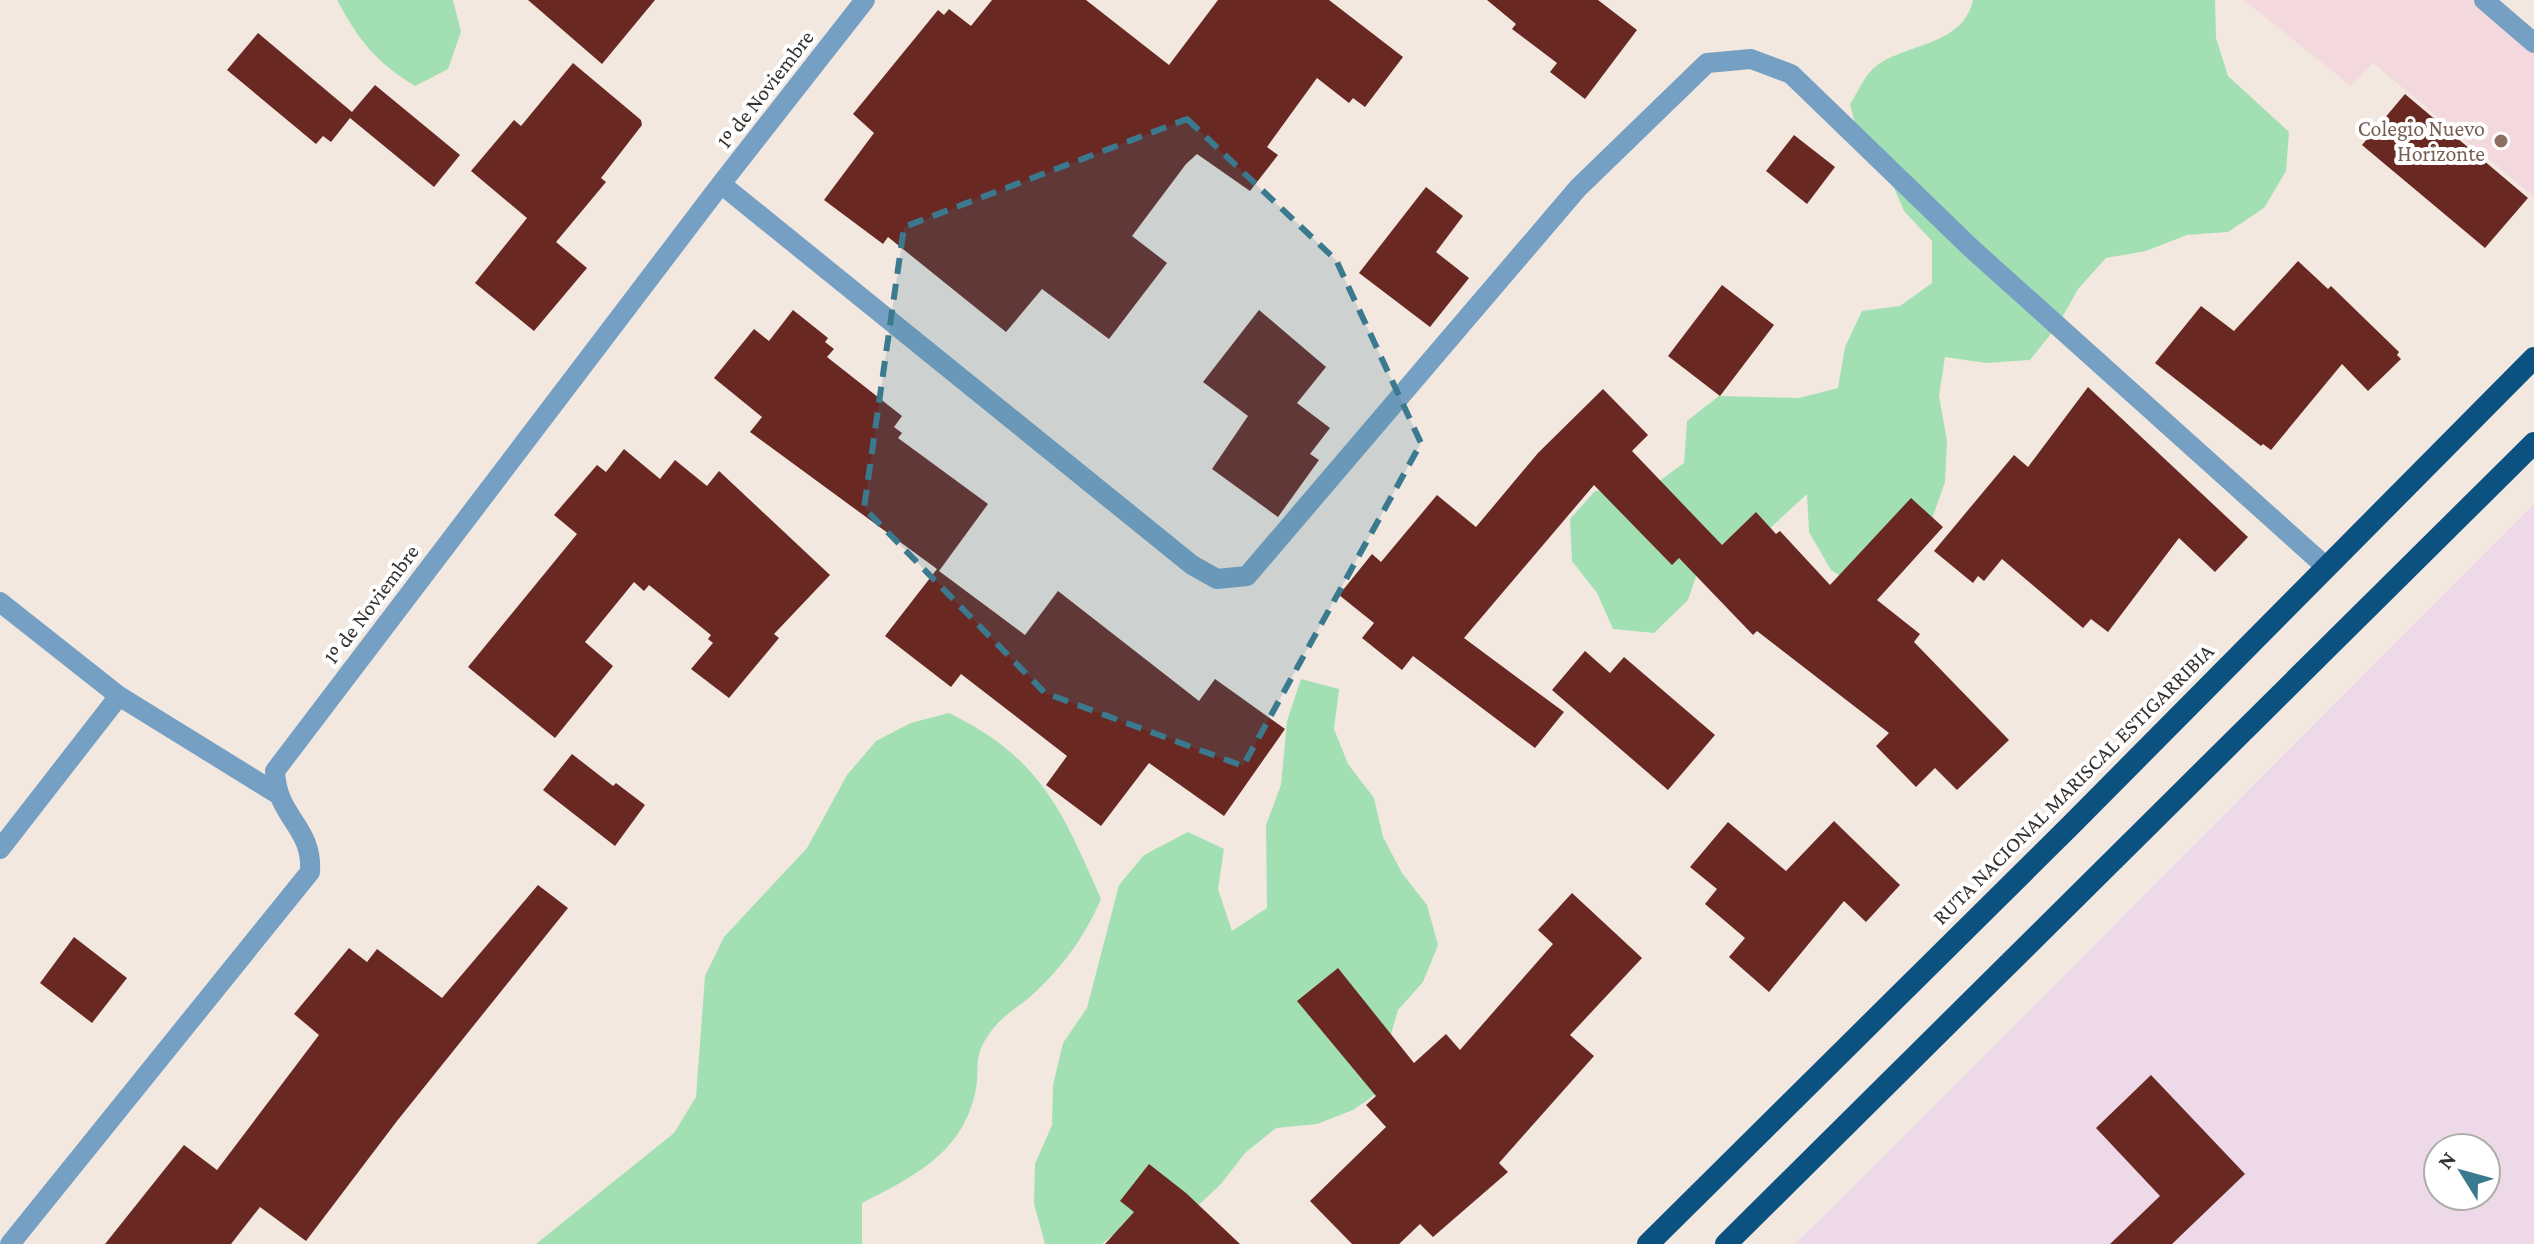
<svg xmlns="http://www.w3.org/2000/svg" width="2534" height="1244" font-family="'Crimson Pro',serif">
	<style>
		.industrial { fill: #eed9e8; fill-rule: evenodd }
		.education { fill: #f3d8dd }
		.green { fill: #a2e0b4 }
		.building { fill: #6a2823 }
		.lines { fill: none; stroke-linecap: round; stroke-linejoin: round }
		.service { stroke: #75a0c3; stroke-width: 20 }
		.minor { stroke: #75a0c3; stroke-width: 20 }
		.trunk { stroke: #0c5280; stroke-width: 22 }
		.marked { fill: #3a798e; fill-opacity: 0.2; stroke: #3a798e; stroke-width: 6; stroke-dasharray: 16 10; stroke-linejoin: round }
		.education-dot { fill: #8d6e63; stroke: #fff; stroke-width: 3 }
		.labels { text-anchor: middle; dominant-baseline: central; stroke-width: 8; stroke-linejoin: round; paint-order: stroke }
		.street-label { font-size: 22px; fill: #35312e; stroke: #fff }
		.education-label { font-size: 22px; fill: #785e54; stroke: #fff; text-anchor: end }
	</style>
	<rect width="100%" height="100%" fill="#f2e8e0"/>
	<path class="industrial" d="M2534,504V1244H1795L1898,1142ZM2438,1148H2486V1196H2438Z"/>
	<path class="education" d="M2244,0H2496L2534,32V197L2373,63L2351,86Z"/>
	<path class="green" d="M337,0H453L461,32L448,69L415,86C376,62 359,41 337,0Z
		M1973,0H2215L2216,38L2228,76L2289,132L2286,171L2264,208L2228,232L2187,235L2146,251L2106,258L2078,289L2058,325L2030,360L1986,363L1945,357L1939,396L1947,441L1945,482L1931,522L1868,593L1831,570L1809,532L1807,494L1743,553L1702,559L1688,600L1654,633L1613,629L1597,593L1572,561L1570,519L1595,491L1654,485L1684,463L1687,421L1719,396L1799,398L1838,388L1845,347L1862,311L1900,306L1932,283V241L1904,211L1888,174L1860,143L1850,104C1857,94 1862,81 1870,72C1897,42 1962,50 1973,0Z
		M1301,679L1339,689L1334,729L1348,764L1374,798L1383,837L1402,873L1427,905L1438,945L1423,982L1398,1010L1387,1048L1385,1088L1353,1110L1317,1124L1276,1128L1245,1153L1221,1184L1191,1212L1112,1236L1102,1244H1045L1034,1204L1035,1164L1052,1125L1053,1085L1063,1043L1087,1008L1119,885L1144,855L1188,832L1224,849L1218,889L1232,931L1267,908L1266,825L1281,785L1287,721Z
		M949,713C1041,758 1062,810 1101,899C1084,938 1062,968 1030,997C1019,1006 1006,1014 997,1024C968,1058 983,1064 974,1098C959,1155 911,1178 862,1203V1244H536L674,1133L696,1097L705,976L724,937L807,848L847,775L876,741L911,723Z"/>
	<path class="building" d="M528,0H655L602,64Z
		M992,0H1086L1169,65L1218,0H1329L1403,57L1365,107L1353,98L1349,103L1317,78L1267,147L1278,155L1250,191L1197,154L1186,164L1132,236L1167,263L1109,339L1042,289L1006,332L888,237L883,244L824,200L874,133L853,114L938,10L944,15L949,9L971,26Z
		M1487,0H1598L1637,30L1585,99L1550,72L1557,63L1512,29L1516,24Z
		M258,33L352,112L375,85L460,155L434,187L350,118L331,142L323,136L316,144L227,70Z
		M573,63L641,120L642,125L601,178L606,182L556,242L587,268L534,331L475,283L527,218L471,171L514,120L521,126Z
		M2405,94L2528,198L2485,248L2362,145Z
		M1794,135L1835,167L1807,204L1766,171Z
		M1426,187L1463,216L1436,252L1469,278L1430,327L1359,273Z
		M2298,261L2328,289L2331,286L2399,352L2397,355L2401,359L2368,391L2342,364L2271,450L2263,444L2261,446L2155,363L2201,306L2234,331Z
		M1722,285L1774,325L1720,396L1668,356Z
		M793,310L828,338L825,342L834,349L827,357L902,416L894,427L902,433L898,438L988,504L939,571L1025,635L1058,591L1199,701L1215,679L1285,729L1224,816L1149,763L1101,826L1046,785L1067,756L961,674L951,687L885,636L937,569L750,432L762,417L714,378L754,329L769,341Z
		M1259,310L1326,367L1297,403L1330,428L1310,454L1319,460L1278,517L1212,469L1248,416L1203,382Z
		M2088,387L2248,537L2215,572L2179,538L2108,632L2091,619L2083,628L2002,559L1984,581L1978,576L1973,583L1934,551L2014,455L2028,467Z
		M1603,389L1648,435L1632,451L1722,545L1756,512L1776,534L1780,531L1830,585L1911,498L1943,527L1877,600L1920,634L1914,642L2009,740L1957,790L1935,768L1916,787L1876,746L1889,733L1757,631L1753,635L1679,558L1672,565L1594,485L1464,638L1564,712L1535,748L1413,656L1402,670L1362,638L1374,623L1339,595L1372,554L1381,562L1437,495L1476,527L1538,453Z
		M624,449L660,479L675,460L707,486L719,471L830,575L774,634L779,638L729,698L691,669L713,643L708,639L711,635L649,585L644,591L634,582L585,642L613,666L555,738L468,667L577,534L554,515L597,465L606,472Z
		M1585,651L1610,673L1624,657L1715,735L1668,790L1552,690Z
		M572,754L613,786L616,783L645,805L615,846L543,790Z
		M1834,821L1900,885L1866,922L1844,901L1769,992L1729,957L1745,938L1705,904L1717,889L1690,867L1728,822L1786,871Z
		M538,885L568,908L397,1121L306,1241L260,1207L231,1244H105L184,1145L217,1170L319,1035L294,1014L349,948L367,962L377,949L442,998Z
		M1572,893L1642,958L1570,1035L1594,1056L1499,1163L1508,1172L1433,1237L1420,1224L1399,1244H1352L1310,1201L1386,1127L1366,1105L1376,1096L1297,1001L1338,968L1414,1063L1446,1034L1460,1050L1553,944L1538,930Z
		M74,937L127,978L92,1023L40,983Z
		M2151,1075L2245,1174L2172,1244H2110L2160,1196L2096,1128Z
		M1149,1164L1186,1193L1240,1244H1105L1134,1212L1120,1201Z"/>
	<g class="lines">
		<path class="service" d="M2484,0L2534,43"/>
		<path class="minor" d="M721,184L1192,565L1217,579L1247,576L1578,188L1707,63L1751,59L1791,74L1971,248L2325,566
			M0,602L119,696L276,793
			M0,849L119,696
			M10,1244L310,872C313,826 277,819 275,771L721,184L865,0"/>
		<path class="trunk" d="M1648,1244L2071,825L2534,358
			M1726,1244L2534,443"/>
	</g>
	<path class="marked" d="M1187,119L1336,260L1421,443L1243,766L1045,693L864,508L904,227Z"/>
	<circle class="education-dot" cx="2501" cy="141" r="8"/>
	<g class="labels">
		<g class="street-label">
			<text transform="translate(765 89) rotate(-52)">1º de Noviembre</text>
			<text transform="translate(371 604) rotate(-53)">1º de Noviembre</text>
			<text transform="translate(2073 784) rotate(-45)">RUTA NACIONAL MARISCAL ESTIGARRIBIA</text>
		</g>
		<g class="education-label">
			<text x="2485" y="128">Colegio Nuevo<tspan x="2485" dy="25">Horizonte</tspan></text>
		</g>
	</g>
	<g transform="translate(2462 1172) rotate(307)"><circle r="38" fill="#ffffff" stroke="#aeadab" stroke-width="2"/>
	<path d="M0-6L14 30L0 20L-14 30Z" fill="#3a798e"/>
	<text y="-12" font-size="22" font-weight="bold" text-anchor="middle" fill="#35312e">N</text>
	</g>
</svg>
